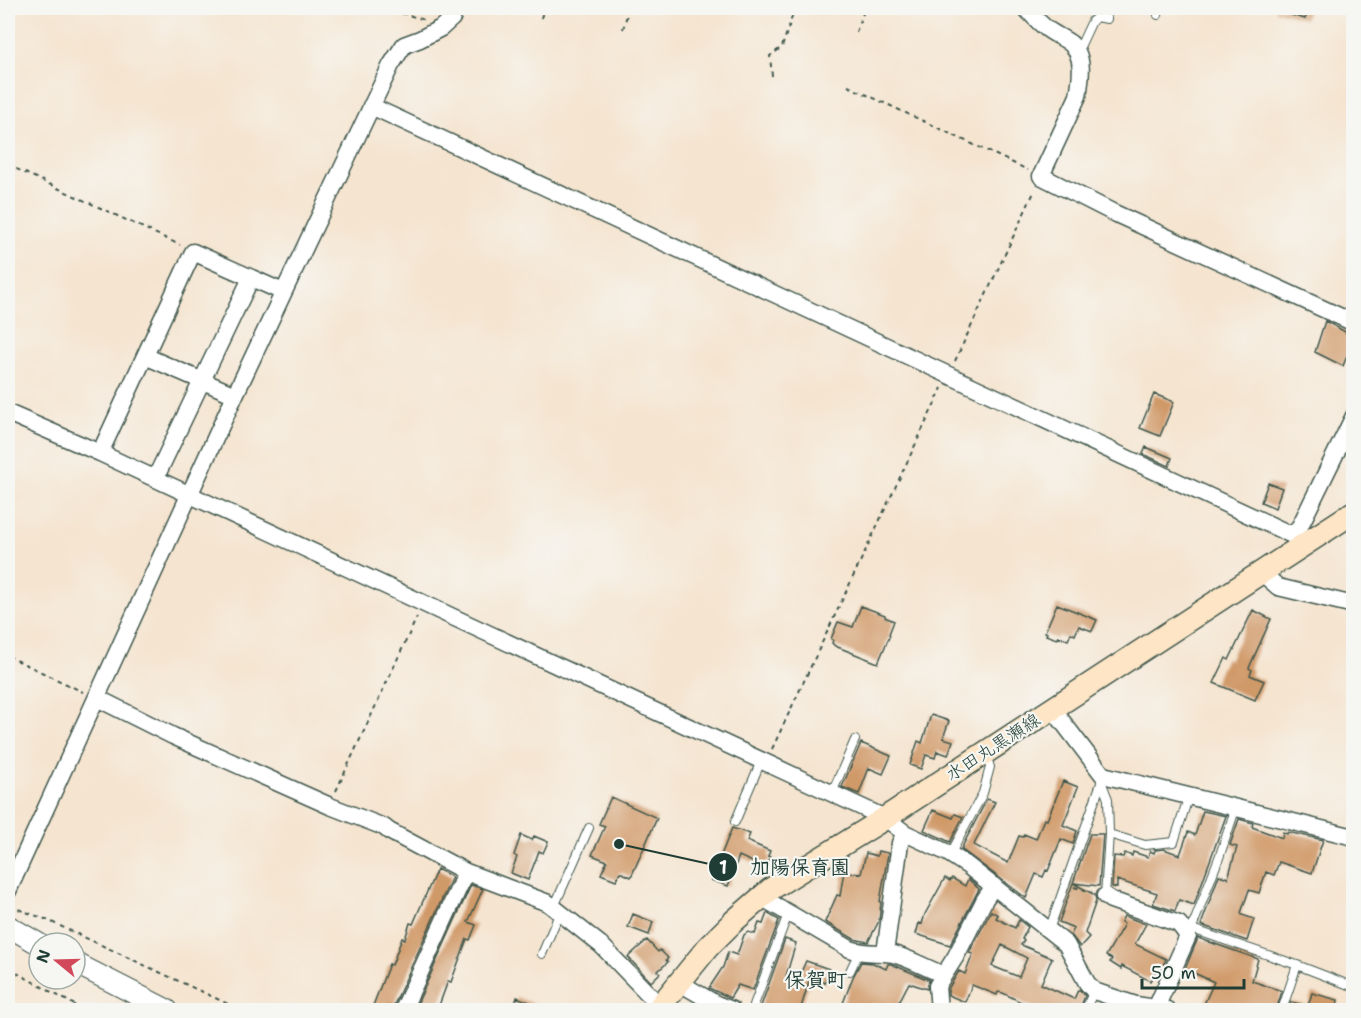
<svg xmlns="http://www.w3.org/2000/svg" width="1361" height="1018" font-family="'Shantell Sans','Klee One',sans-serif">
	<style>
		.building { fill: #d09967; fill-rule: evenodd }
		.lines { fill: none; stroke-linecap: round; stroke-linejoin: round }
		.service-casing { stroke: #3f564b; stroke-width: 10 }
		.minor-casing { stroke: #3f564b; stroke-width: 19 }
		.tertiary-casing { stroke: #3f564b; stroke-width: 23 }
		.secondary-casing { stroke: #3f564b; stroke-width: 25 }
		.path { stroke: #3f564b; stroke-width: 2; stroke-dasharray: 4.5 4.5; stroke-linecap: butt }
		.service { stroke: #fff; stroke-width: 8 }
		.minor { stroke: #fff; stroke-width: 16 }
		.tertiary { stroke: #fff; stroke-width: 21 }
		.secondary { stroke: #fde5c5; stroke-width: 22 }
		.labels { text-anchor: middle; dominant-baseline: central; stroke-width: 4.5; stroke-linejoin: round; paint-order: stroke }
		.street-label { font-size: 18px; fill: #1f3d34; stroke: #f6f6f2 }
		.quarter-label { font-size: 21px; font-weight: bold; fill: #1f3d34; stroke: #f6f6f2 }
		.leader { fill: none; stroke: #1f3d34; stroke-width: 2 }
		.callout-dot { fill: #1f3d34; stroke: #f6f6f2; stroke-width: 2 }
		.mark-label { font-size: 18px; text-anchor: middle; font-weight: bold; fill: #fff }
		.callout-label { font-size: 20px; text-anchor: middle; font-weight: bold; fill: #1f3d34; stroke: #f6f6f2; stroke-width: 4.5; stroke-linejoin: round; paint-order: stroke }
	</style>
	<rect width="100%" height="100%" fill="#f6f6f2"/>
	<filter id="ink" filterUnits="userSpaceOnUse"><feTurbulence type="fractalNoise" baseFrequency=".0167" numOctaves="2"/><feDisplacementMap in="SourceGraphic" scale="12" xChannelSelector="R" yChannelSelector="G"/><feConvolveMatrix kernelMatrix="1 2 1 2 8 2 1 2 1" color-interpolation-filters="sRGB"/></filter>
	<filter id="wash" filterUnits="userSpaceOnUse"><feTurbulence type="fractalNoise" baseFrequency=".008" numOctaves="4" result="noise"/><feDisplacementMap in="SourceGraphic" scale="24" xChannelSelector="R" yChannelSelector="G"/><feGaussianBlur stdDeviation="1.35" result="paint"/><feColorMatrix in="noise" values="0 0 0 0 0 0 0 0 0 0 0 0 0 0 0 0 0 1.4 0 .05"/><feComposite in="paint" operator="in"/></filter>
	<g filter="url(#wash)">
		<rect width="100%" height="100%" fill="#f5e4cf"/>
		<g id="blocks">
			<path class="building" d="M1275,8H1309L1305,19L1275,10Z
				M1325,321L1353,336V341L1343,366L1315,352Z
				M1154,394L1174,402L1160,436L1140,428Z
				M1146,447L1172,458L1169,466L1143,454Z
				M1268,483L1282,488L1275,508L1261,502Z
				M1057,604L1097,620L1092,631L1079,626L1075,635L1071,633L1068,640L1058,636L1057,639L1046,635L1047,633L1045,632Z
				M861,606L885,615V617L894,621L889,634L890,635L878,663L835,646L832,643L833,640L831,639L838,622L853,627Z
				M1253,610L1271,619L1249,668L1252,670L1250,675L1264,681L1255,700L1214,683L1226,658L1229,660Z
				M931,715L949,721L943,738L953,741L948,755L937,751L935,758L926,755L921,769L910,765L918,741L922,743Z
				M861,743L891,756L883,774L869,768L859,794L842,787Z
				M1063,781L1078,787L1063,825L1077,831L1073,844L1061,839L1048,871L1046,870L1043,877L1036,874L1026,898L961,849L987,799L995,802L974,845L1008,863L1019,836L1023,837L1024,834L1036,839L1044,819L1047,820Z
				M611,797L657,818L631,877L620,872L616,880L601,874L607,861L592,855L605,826L599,824Z
				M933,810L953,818L955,814L963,817L950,842L924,830Z
				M1203,811L1226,816L1194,905L1179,900L1175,911L1153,904L1157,893L1117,880V888L1112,887L1114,856L1123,857L1125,853L1132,856L1133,852L1148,857L1150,851L1154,853L1155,850L1164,849L1180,855L1188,832L1195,835Z
				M1239,819L1253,823L1252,827L1282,838L1283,832L1287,834L1288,832L1323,840L1312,873L1279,862L1274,875L1266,872L1259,893L1249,890L1241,913L1242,915L1254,919L1247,941L1201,925L1219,875L1228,878L1237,847L1230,845Z
				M732,828L750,834L747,841L770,851L768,856L770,857L766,868L739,856L728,886L711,880Z
				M1090,834H1103L1099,886L1073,883Z
				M521,835L532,840L534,836L548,842L543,853L539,851L528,880L511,873L517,857L514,855Z
				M878,851L888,853L880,902H881L879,921L868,942L863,941L854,939L825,922L837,895L840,896L844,871L861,874L866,853L877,856Z
				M437,869L452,877L393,1007L388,1006L386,1011H371L389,964L392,965L402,938L405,939L410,923L413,924Z
				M945,878L950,881L952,878L965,886L968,879L979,889L950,945L916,934L919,923L922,924L925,914Z
				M1073,883L1095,895L1096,901L1085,933L1089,937L1080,947L1071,935L1074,928L1059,922Z
				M471,885L483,889L468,922L476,925L470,940L467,939L451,982L448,981L437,1011H414Z
				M991,911L998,915L996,918L1015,928L1019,920L1028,927L1022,939L1024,940L1021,945L1052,958L1041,984L1074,999L1078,990H1080L1085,996L1079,1011H1039L1003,993L998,992L997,995L972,985L965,1002L948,995V989L959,971L965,974L973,954L969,953ZM1002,945L1027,958L1019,977L992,966Z
				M767,913L779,920L753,990L738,985L730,998L709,988L723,967L728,952L737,955L744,935L748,932L755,934L759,923L763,924Z
				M633,914L653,922L649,935L628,927Z
				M1124,916L1146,924L1135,944L1166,959L1160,971L1157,969L1150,981L1122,966L1121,969L1110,962L1112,959L1106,956L1124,924L1121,922Z
				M1198,938L1258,959L1252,981L1282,991L1276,1011H1201L1214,982L1185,969Z
				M785,939L796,943L786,976L797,981L806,961L829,969L825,983L810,978L800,1011H775L761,1006Z
				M647,940L658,952L660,950L668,958L666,960L668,962L658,971L660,973L651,982L628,957Z
				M861,962L873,963L886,969L888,964H891L929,980L927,989L909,983L899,1002L915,1011H888L873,1004L872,1011H840L853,977Z
				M1312,993L1338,1000L1336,1011H1289L1291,1002L1308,1006Z
				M517,997L548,1010V1011H513Z"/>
		</g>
	</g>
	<g filter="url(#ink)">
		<use href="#blocks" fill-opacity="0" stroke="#3f564b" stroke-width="1.5"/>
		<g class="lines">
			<g class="service-casing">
				<path id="service" d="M1158,15L1160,8
					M1078,51L1092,21L1097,17L1107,19
					M1101,781L1108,799L1109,834L1105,896
					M832,793L855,740
					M735,822L761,761
					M1109,834L1145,845L1174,842L1189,795
					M950,855L983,793L990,767L986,755
					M554,907L589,828
					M1192,929L1297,965L1354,987
					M1049,930L1101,783
					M1190,933L1220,855L1236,807
					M542,954L560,912
					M850,971L859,952
					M755,1010L754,1005L788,914
					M1085,1010L1094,991
					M1282,1010L1297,965"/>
			</g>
			<g class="minor-casing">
				<path id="minor" d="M1025,8C1032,14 1038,22 1046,28C1053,34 1062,37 1070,43C1085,55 1081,78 1078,96L1041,176L1112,212L1354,323
					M371,106L1292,535L1300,526L1354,416
					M145,356L235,395
					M8,413L100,453L885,818L905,833L948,853L968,866L1066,944L1087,983L1094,991L1136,1005L1167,1010
					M100,453L193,252L283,292
					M155,479L251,278
					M1261,572L1278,587L1354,605
					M97,698L173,736L330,806L384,827L389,831L466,872L548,903L601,945L660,1006
					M1052,708L1103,775L1354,837
					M8,891L235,395L391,65L404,45L420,39L441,28L452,18L456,8
					M1105,896L1111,900L1179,924L1188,936L1156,1008
					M761,897L850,949C866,955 877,951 893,954C909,958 926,968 942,974
					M885,953L900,843L905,833
					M678,982L716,1004L732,1010
					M403,1010L466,872
					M939,1010L937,986L956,956L985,899L994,886"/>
			</g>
			<g class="tertiary-casing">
				<path id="tertiary" d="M8,926L39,944
					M75,963L167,1010"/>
			</g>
			<g class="secondary-casing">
				<path id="secondary" d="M657,1010L708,947L734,921L771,889L879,822L1354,512"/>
			</g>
			<path class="path" d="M384,8L425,20
				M541,18L544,8
				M623,29L629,8
				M856,32L865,8
				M772,76L770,56L782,47L795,8
				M848,86L1028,170
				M8,165L180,245
				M955,361L1035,190
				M8,656L83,692
				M772,749L942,388
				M336,791L417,617
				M1074,887L1092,892
				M10,906L45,919L241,1010
				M8,968L84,1010"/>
			<use href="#service" class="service"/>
			<use href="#minor" class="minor"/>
			<use href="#tertiary" class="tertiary"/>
			<use href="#secondary" class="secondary"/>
		</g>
	</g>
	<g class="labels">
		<g class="street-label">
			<text transform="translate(993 747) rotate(-33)">水田丸黒瀬線</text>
		</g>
		<g class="quarter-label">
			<text x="816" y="980">保賀町</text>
		</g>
	</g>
	<path class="leader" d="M619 844L723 867"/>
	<g class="callout-dot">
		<circle cx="619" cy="844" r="6"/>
		<circle cx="723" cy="867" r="15"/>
	</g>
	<g class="mark-label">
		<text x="723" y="874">1</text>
	</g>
	<g class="callout-label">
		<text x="800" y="874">加陽保育園</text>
	</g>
	<rect width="1361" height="1018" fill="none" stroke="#f6f6f2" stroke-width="30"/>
	<g transform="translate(57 961) rotate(289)"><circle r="28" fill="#f6f6f2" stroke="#a0aca6" stroke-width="1.5"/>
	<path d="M0-4.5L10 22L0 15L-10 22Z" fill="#d1495b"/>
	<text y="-9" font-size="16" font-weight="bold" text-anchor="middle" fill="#1f3d34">N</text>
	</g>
	<path d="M1142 979v9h102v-9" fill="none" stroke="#1f3d34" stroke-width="3"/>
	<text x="1151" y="979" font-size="18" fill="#1f3d34" stroke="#f6f6f2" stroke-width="4.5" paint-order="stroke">50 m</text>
</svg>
